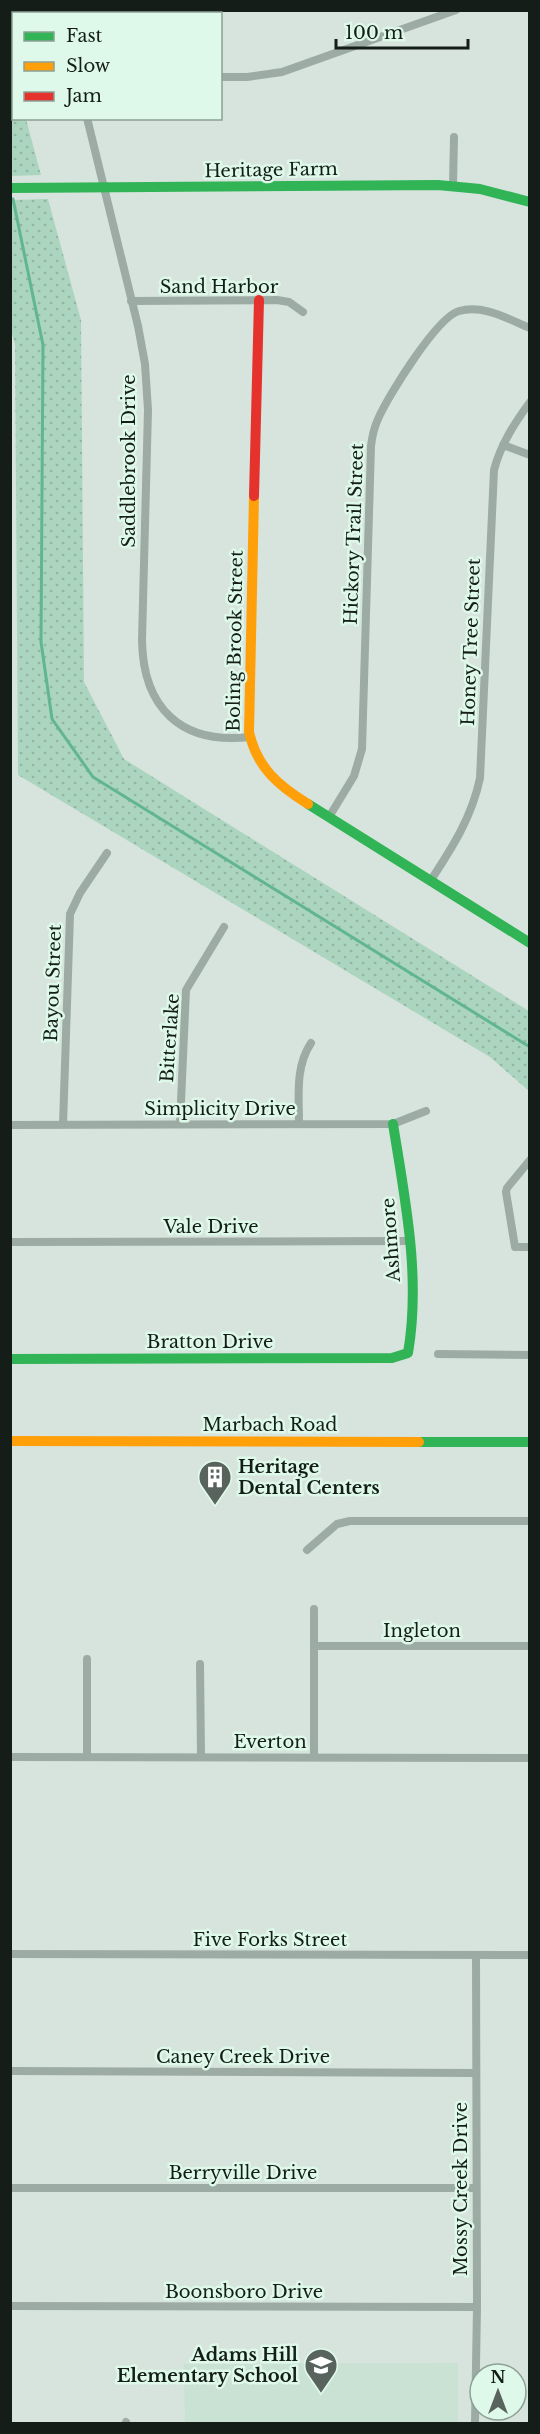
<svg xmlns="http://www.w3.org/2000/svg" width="540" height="2434" font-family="'Libre Baskerville',serif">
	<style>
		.built { fill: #c9e2d4 }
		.grass { fill: url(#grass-dots) }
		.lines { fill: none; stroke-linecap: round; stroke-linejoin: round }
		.stream { stroke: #61b591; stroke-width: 3 }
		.street { stroke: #9caba3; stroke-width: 8 }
		.fast { stroke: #30b455; stroke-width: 10 }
		.slow { stroke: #ff9f0a; stroke-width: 10 }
		.jam { stroke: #e5322d; stroke-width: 10 }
		.labels { text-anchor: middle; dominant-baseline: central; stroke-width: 5; stroke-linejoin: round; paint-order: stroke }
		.street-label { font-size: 18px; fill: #141d18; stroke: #def8e9 }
		.poi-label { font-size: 18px; font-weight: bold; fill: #141d18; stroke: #def8e9; text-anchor: start }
	</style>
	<defs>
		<pattern id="grass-dots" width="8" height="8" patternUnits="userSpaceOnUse" patternTransform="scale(1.5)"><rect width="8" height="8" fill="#acd5bf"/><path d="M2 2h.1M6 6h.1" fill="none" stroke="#93b6a3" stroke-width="1.8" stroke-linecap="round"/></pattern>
	</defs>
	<rect width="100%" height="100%" fill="#d6e4dd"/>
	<path class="built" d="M458,2363V2423H185L184,2364Z"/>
	<path class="grass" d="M10,83L13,88L14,118L26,119L41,175L11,176Z
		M48,199L81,320L84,682L124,759L529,1011V1091L490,1057L18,775L15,344L10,327L11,200Z"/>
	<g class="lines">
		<path class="stream" d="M13,199L43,345L41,642L52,719L93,777L530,1047"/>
		<path class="street" d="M30,10L33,14
			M220,77H247L282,72L456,10
			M87,118L138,326L145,364L148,410L142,640C143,708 181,745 250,737
			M453,186L454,137
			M131,301L277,300L289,302L303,312
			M503,445L530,455
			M329,817L354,776L362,749L371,446C372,437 374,428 378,419C388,396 437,317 459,311C483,304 508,319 530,328
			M431,880C452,848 472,817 480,778L494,470C501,444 514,424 530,402
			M180,1124L186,990L224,927
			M299,1124C299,1096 295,1067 311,1043
			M10,1125L393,1124L426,1111
			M63,1125L70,914L80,893L107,853
			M530,1160L507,1188L506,1192L515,1247H530
			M10,1242L411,1241
			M438,1354L530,1355
			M307,1550L337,1524L350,1521H530
			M314,1646H530
			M87,1659V1757
			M200,1664L201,1757
			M10,1757L530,1758
			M314,1757V1609
			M10,1954L530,1955
			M10,2071L476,2073
			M10,2188H476
			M10,2306L477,2307
			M125,2424L126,2422
			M475,2424L477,2307L476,1955"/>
		<path class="fast" d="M10,188L438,185L480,189L530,202
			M308,804L530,943
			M10,1359L392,1358L408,1353C421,1277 405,1199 393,1124
			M419,1442H530"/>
		<path class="slow" d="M254,496L249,732C257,768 279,786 308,804
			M10,1441L419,1442"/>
		<path class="jam" d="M254,496L259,300"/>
	</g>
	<defs>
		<g id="building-pin" transform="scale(1.725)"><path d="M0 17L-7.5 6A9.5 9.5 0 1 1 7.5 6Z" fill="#58635d" stroke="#def8e9"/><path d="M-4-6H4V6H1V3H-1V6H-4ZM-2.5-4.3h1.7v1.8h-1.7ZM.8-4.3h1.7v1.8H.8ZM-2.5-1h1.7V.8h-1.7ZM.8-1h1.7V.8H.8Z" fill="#fff"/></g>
		<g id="school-pin" transform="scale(1.725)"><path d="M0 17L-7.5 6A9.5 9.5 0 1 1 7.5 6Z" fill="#58635d" stroke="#def8e9"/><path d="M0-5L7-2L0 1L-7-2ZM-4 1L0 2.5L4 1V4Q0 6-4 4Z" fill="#fff"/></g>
	</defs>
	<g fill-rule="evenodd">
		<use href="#building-pin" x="215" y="1477"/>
		<use href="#school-pin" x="321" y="2365"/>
	</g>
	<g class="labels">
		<g class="street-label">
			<text transform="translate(271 170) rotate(-1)">Heritage Farm</text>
			<text x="219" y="287">Sand Harbor</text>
			<text transform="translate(129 461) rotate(-90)">Saddlebrook Drive</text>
			<text transform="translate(354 534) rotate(-88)">Hickory Trail Street</text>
			<text transform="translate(235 641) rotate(-89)">Boling Brook Street</text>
			<text transform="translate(471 642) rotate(-88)">Honey Tree Street</text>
			<text transform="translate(53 983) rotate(-88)">Bayou Street</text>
			<text transform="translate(170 1038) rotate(-86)">Bitterlake</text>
			<text x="220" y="1109">Simplicity Drive</text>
			<text x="211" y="1227">Vale Drive</text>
			<text transform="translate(391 1240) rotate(-94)">Ashmore</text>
			<text x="210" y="1342">Bratton Drive</text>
			<text x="270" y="1425">Marbach Road</text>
			<text x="422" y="1631">Ingleton</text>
			<text x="270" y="1742">Everton</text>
			<text x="270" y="1940">Five Forks Street</text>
			<text x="243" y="2057">Caney Creek Drive</text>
			<text x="243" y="2173">Berryville Drive</text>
			<text transform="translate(461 2189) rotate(-90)">Mossy Creek Drive</text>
			<text x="244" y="2292">Boonsboro Drive</text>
		</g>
		<g class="poi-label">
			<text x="238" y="1467">Heritage<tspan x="238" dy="21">Dental Centers</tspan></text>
			<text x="298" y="2355" text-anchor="end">Adams Hill<tspan x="298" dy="21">Elementary School</tspan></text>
		</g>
	</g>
	<rect width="540" height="2434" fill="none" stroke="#141d18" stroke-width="24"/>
	<rect x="12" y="12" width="210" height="108" fill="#def8e9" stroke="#8da095" stroke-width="1.5"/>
	<rect x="24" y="32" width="30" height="9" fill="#30b455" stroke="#8da095" stroke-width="1.5"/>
	<text x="66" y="42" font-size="18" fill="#141d18">Fast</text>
	<rect x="24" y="62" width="30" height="9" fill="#ff9f0a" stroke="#8da095" stroke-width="1.5"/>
	<text x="66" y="72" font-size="18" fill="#141d18">Slow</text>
	<rect x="24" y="92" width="30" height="9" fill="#e5322d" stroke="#8da095" stroke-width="1.5"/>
	<text x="66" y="102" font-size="18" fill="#141d18">Jam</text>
	<g transform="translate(498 2392)"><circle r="28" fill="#def8e9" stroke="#8da095" stroke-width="1.5"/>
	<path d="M0-4.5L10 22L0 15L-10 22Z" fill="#58635d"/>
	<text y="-9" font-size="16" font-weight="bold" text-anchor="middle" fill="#141d18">N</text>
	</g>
	<path d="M336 39v9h132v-9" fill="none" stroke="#141d18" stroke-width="3"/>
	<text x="345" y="39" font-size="18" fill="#141d18" stroke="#def8e9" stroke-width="4.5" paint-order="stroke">100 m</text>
</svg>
